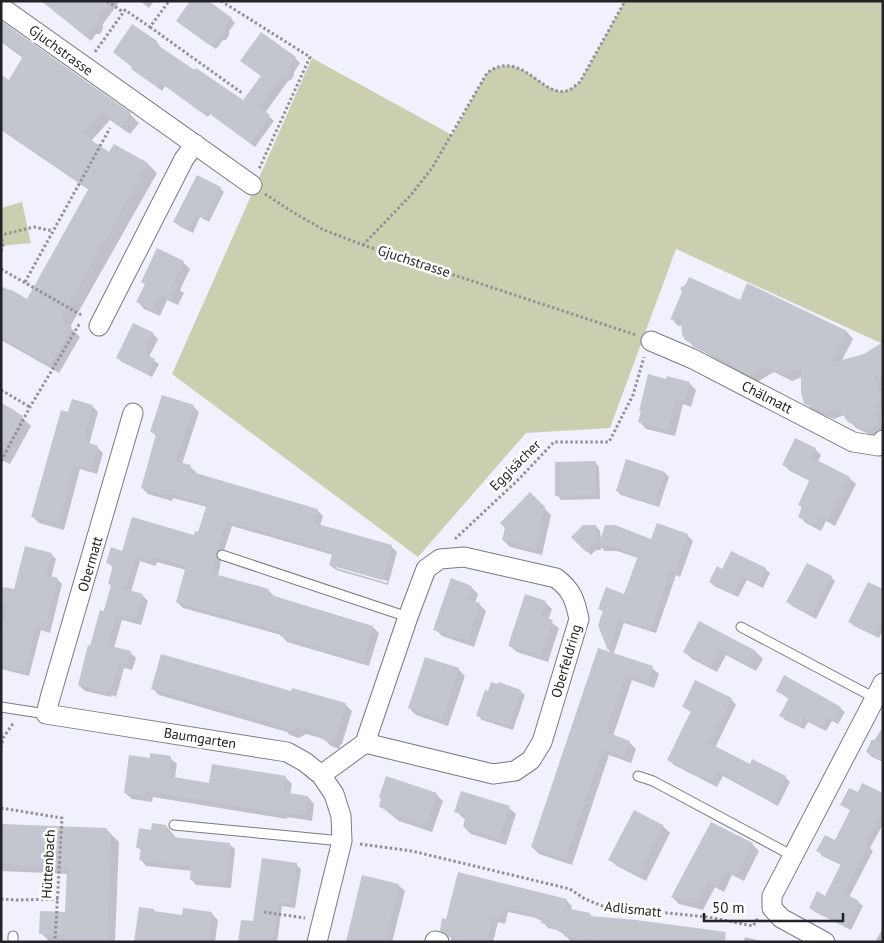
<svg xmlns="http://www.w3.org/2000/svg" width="884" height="943" font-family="'PT Sans',sans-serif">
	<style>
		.green { fill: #cccfaf }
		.shadow { fill: #0003; fill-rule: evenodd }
		.building { fill: #c3c5cf }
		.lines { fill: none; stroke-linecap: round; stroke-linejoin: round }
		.service-casing { stroke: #797a83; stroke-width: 11 }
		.minor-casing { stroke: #797a83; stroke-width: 21 }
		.path { stroke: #919299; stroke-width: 3; stroke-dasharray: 2.5 2.5; stroke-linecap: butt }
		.service { stroke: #fff; stroke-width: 9 }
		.minor { stroke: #fff; stroke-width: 19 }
		.labels { text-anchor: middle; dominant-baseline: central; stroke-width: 5; stroke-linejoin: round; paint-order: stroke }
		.street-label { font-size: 14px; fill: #232327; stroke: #fff }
	</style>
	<rect width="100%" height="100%" fill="#f0f1fc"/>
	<path class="green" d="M625,1H883V344L676,249L610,428L526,433L418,557L172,374L312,58L452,135L487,73C523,46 544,103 571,89C574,87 577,84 580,82Z
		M22,202L31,243L1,246V208Z"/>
	<path class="shadow" d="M43,1H120L103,24V29L100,34H96L91,41Z
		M140,1H154L149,8Z
		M231,19L235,23L229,31V35L226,40H223L216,49L182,25Z
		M1,21L130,114L139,123L130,134L110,120L91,141L109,154L114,145L148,164L157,173L70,327L80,337L59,373L1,340V286L27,300L89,190L1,130V80L9,81L23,58L1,42Z
		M133,26L157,42L161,48L243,102L295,58L300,63L294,72V76L291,80L288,81L265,113L274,121L255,147L210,114L208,117L165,86L162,91L138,73L133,67L119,57L114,52Z
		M220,188L224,192L209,222L200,217L193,233L179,226L175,222Z
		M183,262L190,269L180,290L184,293L178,305L167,300L160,316L144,309L138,302L146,285L143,282Z
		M741,301L847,332L853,339L841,362L883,348V386H881L883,392L881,421L883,432L873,436L856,428L844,415L834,419L813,411L806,403L802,377L792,381L774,372L757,382L693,346L686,339L683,325L678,326L672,319Z
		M134,324L153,334L158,339L149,357L159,364L152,377L122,362L117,357Z
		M667,381L689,383L696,390L691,407L683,404L675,436L646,429L640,422Z
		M1,403L14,410L31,426L10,464L1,460Z
		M92,406L98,412L89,445L97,447L103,453L97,474L80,469L64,530L39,523L33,517L69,413Z
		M193,406L199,412L182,464L190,467L196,472L195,475L317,510L323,516L320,526L391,546L397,552L388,585L336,570L330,565L333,555L232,526L221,560L218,576L268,590L274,596L373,627L379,633L369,666L287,642L281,635L183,608L177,602L186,570L157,562L156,566L140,561L131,592L142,595L148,601L141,625L122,620L114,648L130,652L136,658L132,670L124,668L116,697L112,695L111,697L85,691L79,685L112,586L113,568L108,562L123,552L195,536L199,534L207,507L173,498L172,501L148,494L142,488L157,437L151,431ZM336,566L388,581L387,583L336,568Z
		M815,449L821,455L818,462L849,478L856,484L835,526L826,521L821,531L806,523L799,516L803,509L799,504L810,481L790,471L784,465Z
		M627,461L665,473L669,477L659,507L621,495L617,491Z
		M595,462L599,467L600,499L561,500L557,495Z
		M530,494L551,515L542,555L510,547L503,540Z
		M596,526L600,531L601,541L652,540L687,535L693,541L680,577L676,575L656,633L624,623L613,655L652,668L659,674L654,688L632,680L613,736L629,742L636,749L631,763L609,755L572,865L539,854L532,847L613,655L609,650L599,625L603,612L600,609L625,595L638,558L617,551H605L601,547V550H596L591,555L572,537Z
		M51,554L56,559L51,578L57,579L62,584L50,633L41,630L29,676L1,669V638L4,625H1V587L14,591Z
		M765,569L770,573L763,588L747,580L738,597L714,586L710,582L723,570Z
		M831,577L835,581L816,619L792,606L788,602Z
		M471,587L478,594L475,603L479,604L486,611L474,647L442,636L435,629Z
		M883,590V630L879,638L854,626L850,622Z
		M545,602L552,609L548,620L559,628L548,662L517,652L510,646Z
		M699,623L756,652L763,659L756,671L726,655L717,672L692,659L685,652Z
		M458,669L465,676L448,726L416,715L409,708Z
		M152,688L292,692L345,704L352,711L342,744H341L339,749L331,746L324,739L306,734L299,738L290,735L287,732L159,695Z
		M520,691L525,695L513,730L482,720L478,715Z
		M777,691L840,708L845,712L838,724L832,721L826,731L808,722L804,729L785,720L781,715L789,699Z
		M731,699L736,705L715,748L750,766L785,777L790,782L778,806L723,776L717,787L674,765L669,760L692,713L684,707Z
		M881,730L883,731V762L872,757L867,752Z
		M170,758L177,764L175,778L210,785L285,777L292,784L290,794L308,797L314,804L312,821L287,817V819L153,797L152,802L132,799L125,793L151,759Z
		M436,794L443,801L432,832L399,821L380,806Z
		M858,794H883V824L870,848L873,851L849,897L858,902L863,906L851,930L815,912L810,908L826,897L841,865L822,856L818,851L836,842L851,811L842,804Z
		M509,808L516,814L506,845L471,834L464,827L466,819L463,818L456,811Z
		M634,812L663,826L670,833L646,881L617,866L610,860Z
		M1,825L106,829L119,842L115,942L49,941L41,933L66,914L68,874L1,871Z
		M166,826L177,839L229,844L235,849L231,888L196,885L191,879L192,871L146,866L141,860L142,851L138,848L152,831Z
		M752,844L759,851L744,881L732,875L724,892L715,887L703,910L679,904L672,897Z
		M296,864L301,869L295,908L282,906L277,942H239Z
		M459,874L566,900L572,906L571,910L590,914L592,917L705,942H571L565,935L557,930L548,928L542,921L536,918L508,912L505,924L498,922L493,942H451V938L441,930L447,920Z
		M398,885L405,891L392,942H348Z
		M153,910L156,912L183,916L211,913L218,920L215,942H136Z
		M883,928V942H877L876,940Z
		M745,937L761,941L762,942H743Z"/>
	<path class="building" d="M41,1H111L98,18V23L94,28L90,29L85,36Z
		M190,1H209L232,18L225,27L226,31L222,36H219L211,46L176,21Z
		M1,21L131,113L121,126L101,112L81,133L109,152L114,144L148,163L61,318V321L72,327L50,365L1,338V287L8,291L10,289L27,299L89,188L1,129V75L9,80L23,56L1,41Z
		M132,24L157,41L156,44L194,70L196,68L243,100L261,76L240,61L261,32L296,57L289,67L290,71L286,75L282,76L260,108L270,115L250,143L205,110L202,113L160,82L157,87L131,69L132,67L113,52Z
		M197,175L221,187L205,218L196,214L188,230L173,222Z
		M157,248L184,261L173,283L178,285L171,299L160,294L152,310L136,302L145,284L141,282Z
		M689,277L740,300L747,283L847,331L830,363L864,354L883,342V378L873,375L881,398L875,413L878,425L865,430L848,422L838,408L826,413L804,404L801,392V368L784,375L766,366L749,375L733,367L732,364L685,340L682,334L681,317L670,320L682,292L680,288L686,284Z
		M133,323L154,333L144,353L155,359L148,374L116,358Z
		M648,374L666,379L667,376L690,382L685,401L676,398L668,430L638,422L641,411H639Z
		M162,395L194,405L175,461L191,465L189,471L318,509L314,523L392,545L382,580L329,565L333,552L226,521L216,554L211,573L269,589L267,594L373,626L363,661L280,636L281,632L176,602L186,566L151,556L150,561L135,556L125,589L143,594L135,620L116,615L107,645L131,651L127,665L118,663L110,692L106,690L105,692L78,685L88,645L90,646L100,610L104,611L111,585L108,584L113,565L106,563L111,547L122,551L132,517L194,535L195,531L198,532L207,504L168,493L167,496L141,488L156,434L150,432Z
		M72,399L93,405L83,441L98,446L91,469L74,464L59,524L31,517L61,410L68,412Z
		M1,403L23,416L1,454Z
		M795,438L816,448L811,457L850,477L828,520L819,516L815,525L798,517L802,507L798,505L810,479L782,465Z
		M626,459L665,472L655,504L616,491Z
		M596,461V495L555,496V462Z
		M530,492L545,507L535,549L502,540L505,528L500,523Z
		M657,523L688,534L675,572L670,571L651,629L619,618L608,651L598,625L603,611L598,609L606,587L624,594L638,556L611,546H598L605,525H615L651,539Z
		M583,525H596L597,546H592L586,552L571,537Z
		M25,546L52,553L46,575L58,578L45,629L36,626L25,672L1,666V633L8,605L1,603L5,587L14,589Z
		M731,551L766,568L758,584L742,576L733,594L709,582L717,566L722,569Z
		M807,563L832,576L812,615L786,602Z
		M451,578L472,586L467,599L480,603L467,641L433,630Z
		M868,582L883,589V617L874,635L848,622Z
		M525,594L546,601L541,616L553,620L541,656L508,646Z
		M699,621L756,651L749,665L719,649L710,666L683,652Z
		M598,648L653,666L648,682L626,674L606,732L630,741L624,757L602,749L565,859L531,847Z
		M161,654L291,691L292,688L346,703L336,738H334L332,743L322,739L319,733L298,727L292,731L281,728L282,726L245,715L151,689Z
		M425,657L459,668L442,720L408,708Z
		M784,675L841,707L834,720L827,717L822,728L804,718L800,726L779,716L789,698L776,691Z
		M695,680L732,698L709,743L750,764L752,759L786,776L773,802L745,788L746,786L717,771L712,782L667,760L691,711L682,707Z
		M491,682L498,684L499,682L521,690L509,726L476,716L485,690L488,691Z
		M872,739L883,745V761L866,752Z
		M150,753L171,756L168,776L209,783L212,764L286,776L283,792L308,796L305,815L280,811V813L146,791L145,796L124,793L129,755L150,758Z
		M386,776L437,793L426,826L390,814L392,811L379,807L381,798L379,797Z
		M862,783L883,793V812L866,844L869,845L844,893L859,901L846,927L809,908L817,891L825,896L841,864L816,851L825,835L835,840L850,810L840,805L849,788L858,792Z
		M461,791L510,806L499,839L463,827L466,815L454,812Z
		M634,810L663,825L639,875L608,860Z
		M711,822L753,843L736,875L725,869L717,886L708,881L696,903L671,897Z
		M152,823L166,825V832L173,833L172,837L230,843L226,883L190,880L191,866L139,860L141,848H136L139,828L151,830Z
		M1,824L107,828L106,833H111L107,942H64V935L39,934L40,911L65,912L67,867L1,864Z
		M262,858L297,863L291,904L278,903L273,942H238L241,920L253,921Z
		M458,872L567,899L565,908L590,913V916L636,920L726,932L725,942H609L583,939L582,941L564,936L565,932L554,929L555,926L541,923L542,918L531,915L532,914L503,908L500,919L492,917L487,942H472L448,937L446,934L440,931L442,918L446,919Z
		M362,875L399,884L386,942H346Z
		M139,907L154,909V911L182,915L183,908L212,912L208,942H134Z"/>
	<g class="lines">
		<g class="service-casing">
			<path id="service" d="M222,555L408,617
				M741,627L875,698
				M1,707L46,714
				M638,776L653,781L793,856
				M174,825L342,841
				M13,942V936"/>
		</g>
		<g class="minor-casing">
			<path id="minor" d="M1,7L252,185
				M99,326L184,159L195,144
				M651,341L693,359L853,442L878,446L883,440
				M133,413L50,698L46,714L287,752L305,762L321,775L334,794L341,816L342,841L317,942
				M321,775L365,743L493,774L515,771L531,760L542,742L579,619C575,600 572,590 556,578L464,557L440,559L426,569L408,617L365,743
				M435,941L439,942
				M825,942L781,918L772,908V896L883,683"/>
		</g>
		<path class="path" d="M107,1L123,12
			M221,1L310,57L259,169
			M150,27L242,93
			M95,52L125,10L150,27L169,1
			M265,194L291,211L324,230L363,245L636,335
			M363,245L411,195L432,168L487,73C523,46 544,104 571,89C574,87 577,84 580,82L625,1
			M1,251L3,246L1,235L34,227L53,231
			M1,269L83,316
			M25,282L110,128
			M1,390L30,407
			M1,461L30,407L80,323
			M455,539L518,480L554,442H609L633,395L644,357
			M1,748L3,738L14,722
			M1,808L62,818L55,942
			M360,844L412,851L570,889L585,899L605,907L708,917L753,926L758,918
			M1,899L18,900L58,899
			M264,912L305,918"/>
		<use href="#service" class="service"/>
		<use href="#minor" class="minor"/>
	</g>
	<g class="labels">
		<g class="street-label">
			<text transform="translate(61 50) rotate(36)">Gjuchstrasse</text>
			<text transform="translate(414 261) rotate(18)">Gjuchstrasse</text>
			<text transform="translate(767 397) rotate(27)">Chälmatt</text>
			<text transform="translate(515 465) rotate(-45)">Eggisächer</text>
			<text transform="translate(90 564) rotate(-74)">Obermatt</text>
			<text transform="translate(566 661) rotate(-74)">Oberfeldring</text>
			<text transform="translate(200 738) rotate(9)">Baumgarten</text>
			<text transform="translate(48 864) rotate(-87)">Hüttenbach</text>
			<text transform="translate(633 909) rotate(6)">Adlismatt</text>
		</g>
	</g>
	<rect width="884" height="943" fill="none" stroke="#232327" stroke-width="5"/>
	<path d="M704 913v8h139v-8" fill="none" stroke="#232327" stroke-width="2.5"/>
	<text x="712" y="913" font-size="15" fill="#232327" stroke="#ffffff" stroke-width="4" paint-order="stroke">50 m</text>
</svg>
